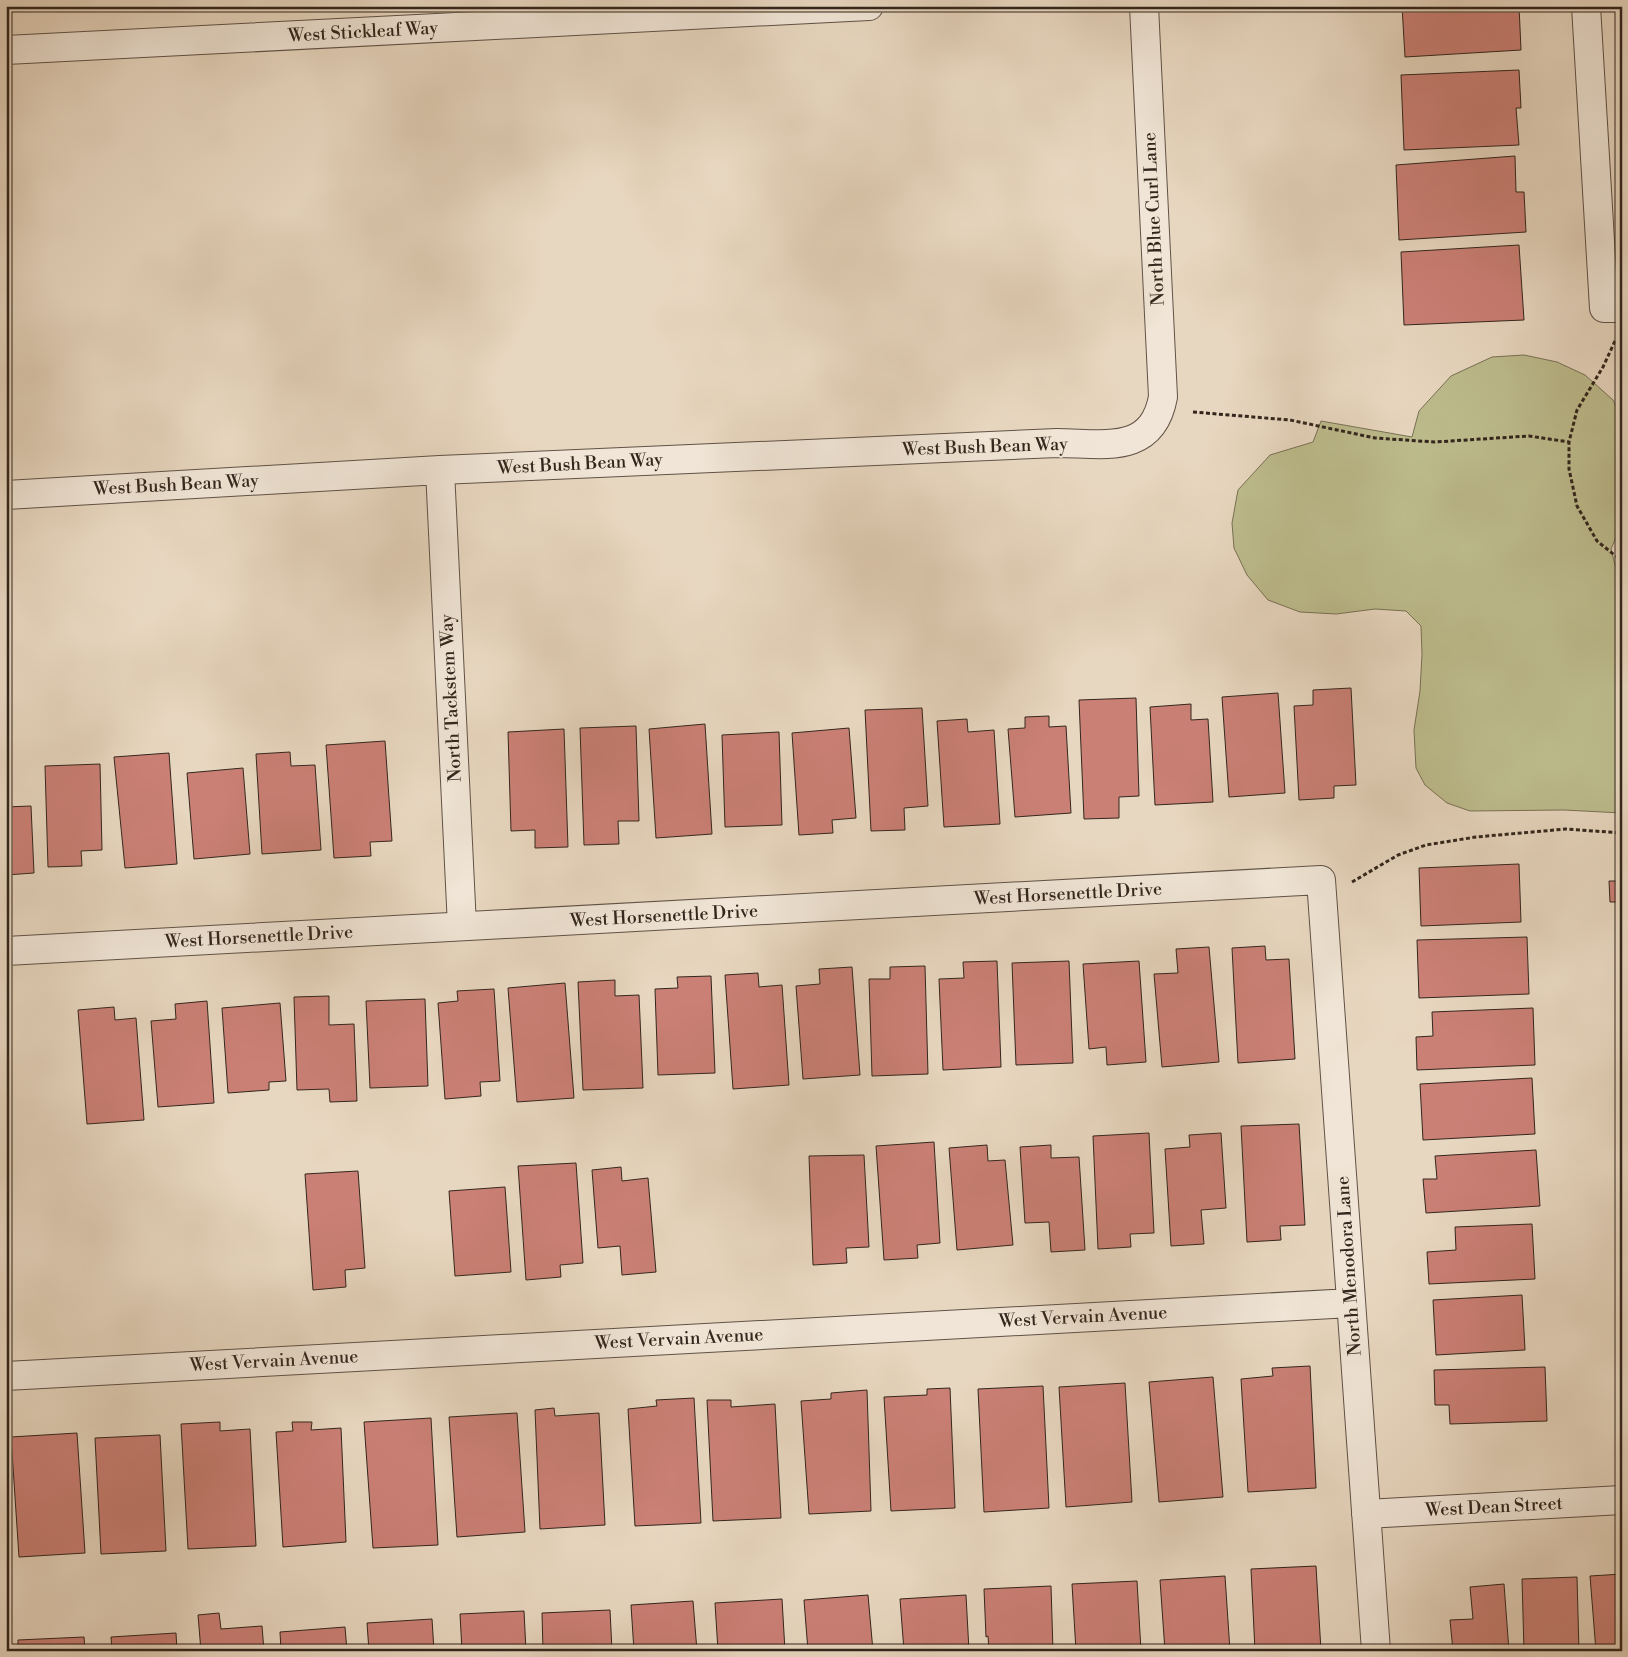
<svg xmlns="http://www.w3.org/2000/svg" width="1628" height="1657" font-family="'Libre Bodoni',serif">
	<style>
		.green { fill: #bdbc8d; stroke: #787155 }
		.building { fill: #cb8076; stroke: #33261d }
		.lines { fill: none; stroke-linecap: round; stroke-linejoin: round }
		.minor-casing { stroke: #605246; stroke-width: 30 }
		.path { stroke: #33261d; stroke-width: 3; stroke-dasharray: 4 2.5; stroke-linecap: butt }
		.minor { stroke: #f0e5d6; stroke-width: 28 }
		.labels { text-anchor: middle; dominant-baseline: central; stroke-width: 4; stroke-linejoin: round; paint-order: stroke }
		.street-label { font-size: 18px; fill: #33261d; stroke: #f0e5d6 }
	</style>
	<rect width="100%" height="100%" fill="#e8d7c0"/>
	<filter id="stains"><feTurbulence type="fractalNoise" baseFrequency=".004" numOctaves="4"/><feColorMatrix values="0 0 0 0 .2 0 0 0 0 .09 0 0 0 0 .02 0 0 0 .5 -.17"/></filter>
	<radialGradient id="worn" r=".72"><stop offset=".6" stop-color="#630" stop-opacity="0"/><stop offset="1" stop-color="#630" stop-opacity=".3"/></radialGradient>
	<path class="green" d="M1524,355L1557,362L1585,375L1613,400L1622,418V524L1611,549L1615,565L1622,568V813L1564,810L1470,811L1447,803L1425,785L1416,768L1414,730L1420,691L1422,654L1421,626L1406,611L1375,609L1336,614L1300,612L1268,600L1247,575L1234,548L1232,523L1238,490L1270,455L1313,442L1321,421L1412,437L1419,411L1451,376L1492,357Z"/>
	<path class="building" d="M1402,6H1519L1521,50L1405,57Z
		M1519,70L1521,108H1516L1519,145L1404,150L1401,75Z
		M1515,156L1516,192H1524L1526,232L1399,240L1396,165Z
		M1519,245L1524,320L1404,325L1401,252Z
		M1351,688L1356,785L1334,786V798L1299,800L1294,706L1313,705V690Z
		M1278,693L1285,793L1229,797L1222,697Z
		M1136,698L1139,796L1119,797V818L1084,819L1079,700Z
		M1191,704V720L1208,719L1213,802L1155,805L1150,707Z
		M922,708L928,806L904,808L905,830L871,831L865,710Z
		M1049,716V727L1066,726L1071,813L1015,817L1008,729L1025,728V717Z
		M967,719L968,732L994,730L1000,824L944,827L937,721Z
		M705,724L712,834L656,838L649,729Z
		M636,726L639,821H618L619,844L584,845L580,728Z
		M849,728L856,818L832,820L833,833L799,835L792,733Z
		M564,729L568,847L535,848V830L511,831L508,732Z
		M779,732L782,825L725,827L722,735Z
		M385,741L392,841L370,842L371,856L334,858L326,745Z
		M290,752L291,766L315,765L321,850L262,854L256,754Z
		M169,753L177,864L125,868L114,757Z
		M100,764L102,850L81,851L82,866L48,867L45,766Z
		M243,768L250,854L194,859L187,773Z
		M31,806L34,873L6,875V807Z
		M1519,864L1521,922L1421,926L1419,868Z
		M1609,881H1622V902H1610Z
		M1527,937L1529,994L1419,998L1417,940Z
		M1265,946L1266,960L1289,959L1295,1059L1238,1063L1232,948Z
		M1209,947L1219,1062L1162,1067L1154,974L1178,973L1176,949Z
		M997,961L1001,1067L943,1070L939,979L964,978L963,962Z
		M1069,961L1073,1063L1016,1065L1012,963Z
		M1139,961L1146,1062L1107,1065L1106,1047L1089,1049L1083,964Z
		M925,966L928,1074L872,1076L869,979H890V967Z
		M852,967L860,1075L803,1079L796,986L820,984L819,969Z
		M758,973L759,987L782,985L789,1085L733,1089L725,975Z
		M711,976L715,1073L658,1075L655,989L678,988L677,977Z
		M615,980V996L639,995L643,1088L583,1090L578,982Z
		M565,983L574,1098L517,1102L508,988Z
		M494,989L500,1081L480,1082L481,1096L445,1099L438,1003L458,1001L457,991Z
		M329,996V1025L354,1024L357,1101L330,1102L329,1089L297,1090L294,997Z
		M425,999L428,1086L370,1088L366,1001Z
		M207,1001L214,1103L158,1107L151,1021L176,1019L175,1004Z
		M280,1003L286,1081L269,1082V1090L228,1093L222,1008Z
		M114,1007L115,1020L136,1018L144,1120L87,1124L78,1010Z
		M1533,1008L1535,1065L1417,1070L1416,1037L1433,1036L1432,1012Z
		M1532,1078L1535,1134L1423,1140L1420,1084Z
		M1299,1124L1305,1225L1280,1226L1281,1240L1247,1242L1241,1126Z
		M1149,1133L1154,1233L1130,1234L1131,1247L1098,1249L1093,1136Z
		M1221,1133L1226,1208L1201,1210L1204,1244L1171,1246L1165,1149L1190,1147L1189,1135Z
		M934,1142L940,1243L917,1245L918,1258L884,1260L876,1146Z
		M987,1145L988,1161L1005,1160L1013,1245L957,1250L949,1148Z
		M1051,1145V1158L1079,1157L1085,1250L1051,1252L1049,1222L1025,1223L1020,1147Z
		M1536,1150L1540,1206L1426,1213L1423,1179H1437L1435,1156Z
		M864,1155L869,1247L846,1248L847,1263L813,1265L809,1156Z
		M576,1163L583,1263L560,1265L561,1277L526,1280L518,1166Z
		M621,1167L622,1181L648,1178L656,1272L622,1275L620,1246L598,1248L592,1170Z
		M358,1171L365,1268L345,1270L346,1287L313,1290L305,1174Z
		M505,1187L511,1272L455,1276L449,1191Z
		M1532,1224L1535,1279L1429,1284L1427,1252L1456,1250L1455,1227Z
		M6,1254L9,1298H6Z
		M1522,1295L1525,1350L1436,1355L1433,1300Z
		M1310,1366L1316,1488L1248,1492L1241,1379L1273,1376L1272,1368Z
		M1545,1367L1547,1421L1450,1424L1449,1405H1435L1434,1370Z
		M1213,1377L1223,1497L1159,1502L1149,1382Z
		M1125,1383L1132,1502L1066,1507L1059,1387Z
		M1043,1386L1049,1508L984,1512L978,1389Z
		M950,1388L955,1508L891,1511L884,1397L927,1395V1389Z
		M867,1390L871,1511L809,1514L801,1401L831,1399V1393Z
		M694,1398L701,1523L635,1526L628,1409L657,1406L656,1400Z
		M707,1400H731V1407L775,1404L781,1518L713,1521Z
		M554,1408L555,1416L599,1413L605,1525L540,1529L535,1410Z
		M517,1413L525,1532L457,1537L449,1417Z
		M431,1418L438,1545L373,1548L364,1422Z
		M220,1422V1431L250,1429L256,1546L188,1549L181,1424Z
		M292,1422H312L311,1430L341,1428L346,1542L283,1547L276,1432L293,1431Z
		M77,1433L85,1553L19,1557L11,1437Z
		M160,1435L166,1551L101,1554L95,1438Z
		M1316,1566L1321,1651H1255L1251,1569Z
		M1622,1574V1651H1596L1590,1576Z
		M1225,1576L1230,1651H1165L1160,1580Z
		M1577,1577L1579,1651H1524L1522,1579Z
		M1137,1581L1141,1651H1076L1072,1584Z
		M1504,1584L1509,1651H1453L1450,1620L1473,1619L1470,1587Z
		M1051,1586L1053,1651H989L988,1636L986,1637L984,1589Z
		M868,1595L873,1651H808L804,1600Z
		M966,1595L969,1651H904L900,1599Z
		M782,1599L785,1651H718L715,1603Z
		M693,1601L697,1651H634L631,1605Z
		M610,1610L612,1651H543L542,1613Z
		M524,1611L526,1651H462L460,1614Z
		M219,1613L221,1629L262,1626L264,1651H201L198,1615Z
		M432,1619L434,1651H369L367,1623Z
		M345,1627L347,1651H281L280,1632Z
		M176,1633L177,1651H112L111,1637Z
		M84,1637L85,1651H18V1640Z"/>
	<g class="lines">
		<g class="minor-casing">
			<path id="minor" d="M1586,6L1604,308H1622
				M6,50L869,6
				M440,470L462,926
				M6,495L440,470L1057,443C1103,443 1152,456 1163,397L1144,6
				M6,951L1321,880L1376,1651
				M6,1376L1351,1303
				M1366,1514L1622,1500"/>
		</g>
		<path class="path" d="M1615,341L1603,367L1577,410L1569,442V469L1577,506L1597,541L1622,561
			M1193,412L1290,420L1375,438L1435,442L1529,436L1569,442
			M1352,882L1398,855L1426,845L1476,837L1566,829L1622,833"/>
		<use href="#minor" class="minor"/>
	</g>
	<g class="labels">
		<g class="street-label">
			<text transform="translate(363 32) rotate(-3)">West Stickleaf Way</text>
			<text transform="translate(1154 219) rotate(-93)">North Blue Curl Lane</text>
			<text transform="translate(985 447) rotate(-2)">West Bush Bean Way</text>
			<text transform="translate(580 464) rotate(-3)">West Bush Bean Way</text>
			<text transform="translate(176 485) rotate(-3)">West Bush Bean Way</text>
			<text transform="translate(451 698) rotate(-93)">North Tackstem Way</text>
			<text transform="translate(1068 894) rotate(-3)">West Horsenettle Drive</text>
			<text transform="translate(664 916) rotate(-3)">West Horsenettle Drive</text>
			<text transform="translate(259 937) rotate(-3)">West Horsenettle Drive</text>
			<text transform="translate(1349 1266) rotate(-94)">North Menodora Lane</text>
			<text transform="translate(1083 1317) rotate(-3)">West Vervain Avenue</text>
			<text transform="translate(679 1339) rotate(-3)">West Vervain Avenue</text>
			<text transform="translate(274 1361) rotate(-3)">West Vervain Avenue</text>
			<text transform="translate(1494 1507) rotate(-3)">West Dean Street</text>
		</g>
	</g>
	<rect width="1628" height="1657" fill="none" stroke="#e8d7c0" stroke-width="25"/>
	<rect x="8" y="8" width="1613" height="1642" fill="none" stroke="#33261d" stroke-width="2.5"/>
	<rect x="12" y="12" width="1603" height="1632" fill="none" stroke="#33261d"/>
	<rect width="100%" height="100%" filter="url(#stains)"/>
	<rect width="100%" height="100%" fill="url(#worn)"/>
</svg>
